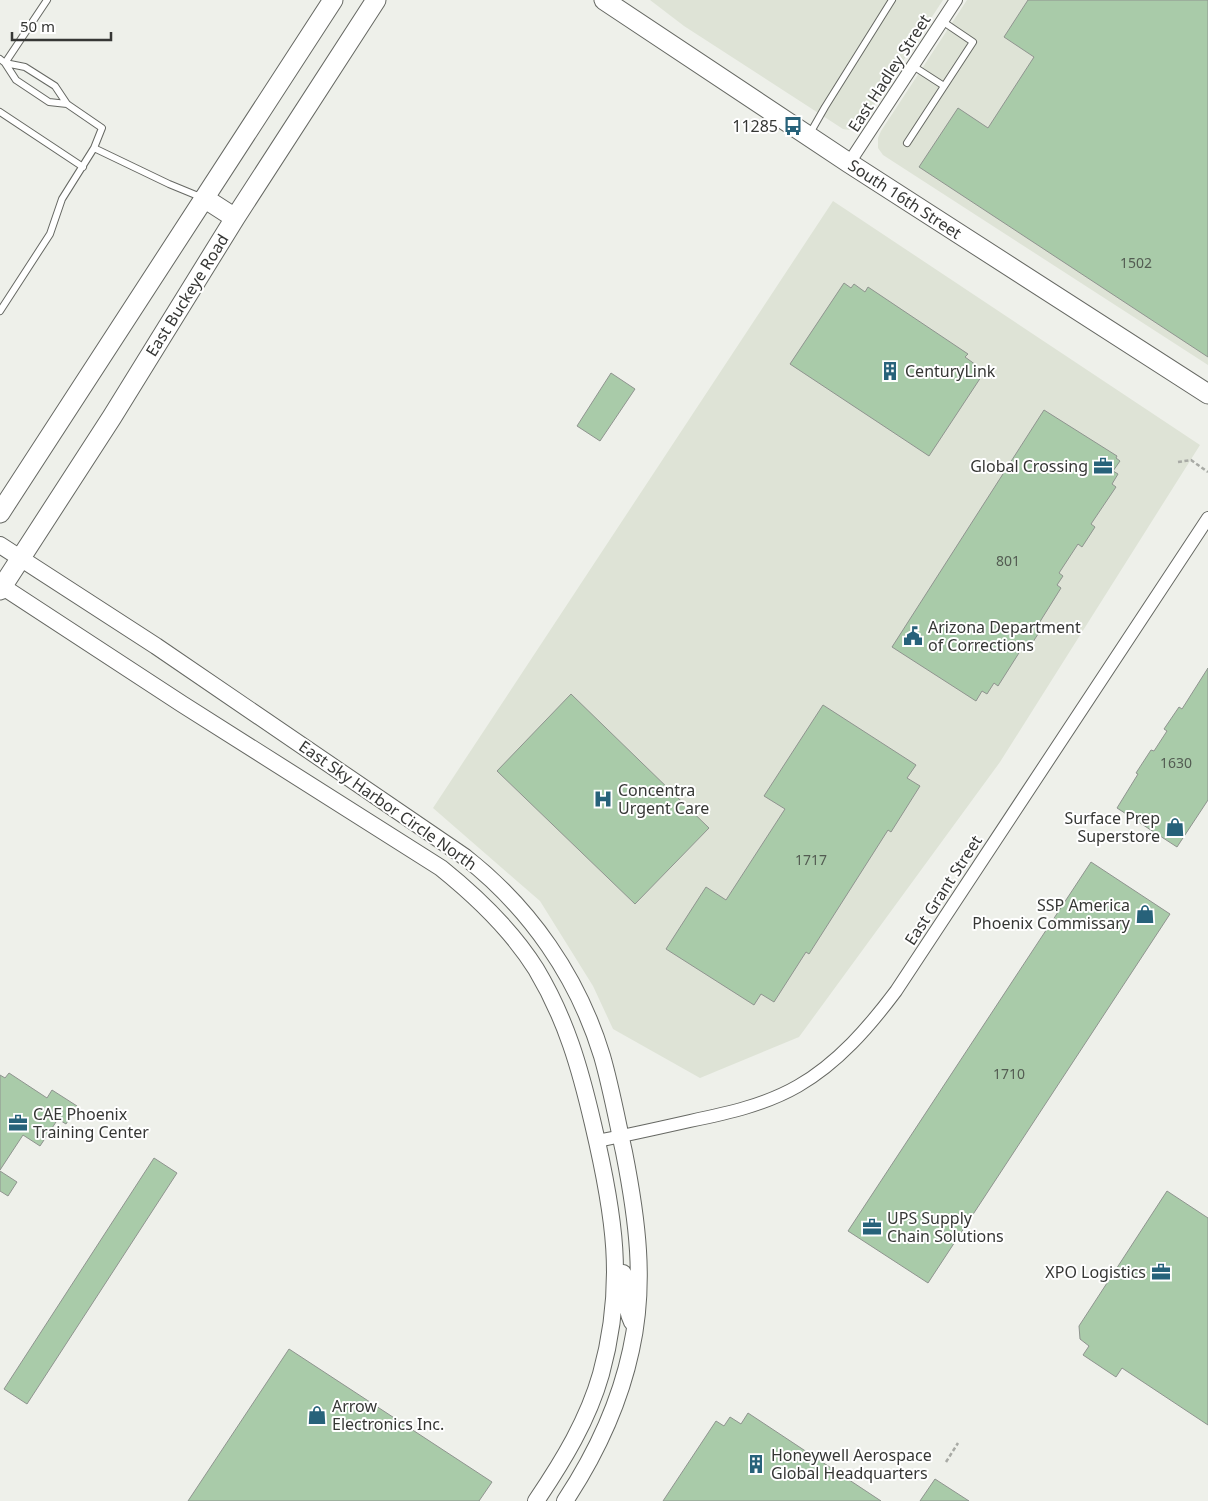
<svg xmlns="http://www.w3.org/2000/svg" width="1208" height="1501" font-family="'Noto Sans',sans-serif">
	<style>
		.built { fill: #dee3d6 }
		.building { fill: #a9cba9; stroke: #8f948f }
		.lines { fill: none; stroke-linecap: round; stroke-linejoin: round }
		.service-casing { stroke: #666863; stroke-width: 8 }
		.minor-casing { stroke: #666863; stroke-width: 14 }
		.tertiary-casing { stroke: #666863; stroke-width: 18 }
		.secondary-casing { stroke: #666863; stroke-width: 21 }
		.path { stroke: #a8aaa5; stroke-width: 2.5; stroke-dasharray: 4 2.5; stroke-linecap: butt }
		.service { stroke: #fff; stroke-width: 6 }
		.minor { stroke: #fff; stroke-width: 12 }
		.tertiary { stroke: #fff; stroke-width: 16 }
		.secondary { stroke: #fff; stroke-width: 19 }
		.labels { text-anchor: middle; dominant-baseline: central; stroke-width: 4; stroke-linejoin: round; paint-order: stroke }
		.number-label { font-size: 14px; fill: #535c52 }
		.street-label { font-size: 16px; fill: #363735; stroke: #fff }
		.poi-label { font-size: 16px; fill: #363735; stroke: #fff; text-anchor: start }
	</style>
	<rect width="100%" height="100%" fill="#eef0ea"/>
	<path class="built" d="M650,0H943L863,122L856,128L849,130L843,129L684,26Z
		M967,0H1208V365L883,155L878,148V138L881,131Z
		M833,201L1200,445L1000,762L799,1037L700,1078L613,1029L593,986L540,901L433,808Z"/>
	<path class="building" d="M1028,0H1208V357L919,167L958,108L988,128L1034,57L1004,37Z
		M844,283L851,288L854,284L865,292L868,287L968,354L965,357L976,365L974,368L983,374L929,456L790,364Z
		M611,373L635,389L600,441L577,426Z
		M1044,410L1117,456L1116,458L1120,461L1113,471L1118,474L1112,484L1116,487L1091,524L1095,527L1082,547L1078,544L1059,573L1063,576L1057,585L1061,588L1036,628L1040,631L1029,648L1024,645L998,686L994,683L987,694L982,691L976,701L892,647Z
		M1208,668V800L1177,847L1117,808L1138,774L1136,773L1151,750L1154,751L1167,731L1164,729L1179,707L1182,709Z
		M571,694L709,828L635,904L497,771Z
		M823,705L916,765L907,778L920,786L891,832L888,830L809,954L806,952L774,1002L761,994L754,1005L666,949L706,887L726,900L785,809L764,796Z
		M1091,862L1170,914L928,1283L848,1231Z
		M9,1073L47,1098L52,1090L77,1106L66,1124L58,1119L40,1146L23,1135L0,1170V1075L5,1078Z
		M154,1158L177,1173L27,1404L4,1389Z
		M0,1171L17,1182L8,1196L0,1191Z
		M1167,1191L1208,1218V1425L1122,1368L1116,1377L1083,1355L1089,1346L1080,1339L1079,1326Z
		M289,1349L492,1482L479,1501H188Z
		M748,1413L881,1501H663L716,1421L724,1426L730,1417L741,1424Z
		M935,1479L969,1501H920Z"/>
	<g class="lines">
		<g class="service-casing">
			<path id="service" d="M0,59L5,63L25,67L55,86L67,104L102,128L94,148
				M5,63L16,80L49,102L67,104
				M5,63L47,0
				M913,66L944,86
				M0,112L83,167
				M809,135L825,107L892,0
				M907,143L973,42L942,21
				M0,311L50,234L62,199L94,148L169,184L203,198"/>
		</g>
		<g class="minor-casing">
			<path id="minor" d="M849,163L956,0
				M597,1141C628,1135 659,1128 690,1121C728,1113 765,1105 798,1086C838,1063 869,1027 896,991L1208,518"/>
		</g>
		<g class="tertiary-casing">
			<path id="tertiary" d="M0,545L156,646L465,857C530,908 578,977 602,1056C611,1087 617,1120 624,1152C637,1218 646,1283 631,1350C619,1406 596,1454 565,1501
				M0,585L182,704L441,868C477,897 511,929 536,969C566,1019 580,1068 593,1124C614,1213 626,1284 601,1374C588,1420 563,1461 536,1501
				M623,1273C629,1289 624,1306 632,1322"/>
		</g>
		<g class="secondary-casing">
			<path id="secondary" d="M604,0L849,163L1208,394
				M204,198L235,218
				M0,513L333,0
				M0,590L112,417L235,218L376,0"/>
		</g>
		<path class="path" d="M1178,462L1191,460L1208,472
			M946,1462L958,1443"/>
		<use href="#service" class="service"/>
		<use href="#minor" class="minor"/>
		<use href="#tertiary" class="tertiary"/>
		<use href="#secondary" class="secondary"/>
	</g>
	<defs>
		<g id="bus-bare" transform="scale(1.5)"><path d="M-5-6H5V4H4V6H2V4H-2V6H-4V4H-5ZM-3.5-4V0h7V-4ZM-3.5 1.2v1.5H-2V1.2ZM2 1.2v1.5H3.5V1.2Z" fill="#27627a" stroke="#fff" stroke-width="2.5" paint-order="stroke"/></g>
		<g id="building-bare" transform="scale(1.5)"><path d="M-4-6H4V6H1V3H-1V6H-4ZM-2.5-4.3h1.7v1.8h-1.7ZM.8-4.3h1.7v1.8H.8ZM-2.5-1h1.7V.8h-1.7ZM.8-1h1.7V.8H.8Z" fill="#27627a" stroke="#fff" stroke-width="2.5" paint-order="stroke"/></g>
		<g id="office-bare" transform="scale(1.5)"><path d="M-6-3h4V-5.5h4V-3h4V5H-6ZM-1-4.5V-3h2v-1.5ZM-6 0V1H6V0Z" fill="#27627a" stroke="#fff" stroke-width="2.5" paint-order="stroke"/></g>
		<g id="civic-bare" transform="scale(1.5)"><path d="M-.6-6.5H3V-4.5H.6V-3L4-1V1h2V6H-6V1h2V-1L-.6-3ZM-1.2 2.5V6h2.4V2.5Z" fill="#27627a" stroke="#fff" stroke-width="2.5" paint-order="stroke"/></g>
		<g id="hospital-bare" transform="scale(1.5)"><path d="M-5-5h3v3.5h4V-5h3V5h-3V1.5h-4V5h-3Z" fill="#27627a" stroke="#fff" stroke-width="2.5" paint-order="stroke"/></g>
		<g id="shop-bare" transform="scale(1.5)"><path d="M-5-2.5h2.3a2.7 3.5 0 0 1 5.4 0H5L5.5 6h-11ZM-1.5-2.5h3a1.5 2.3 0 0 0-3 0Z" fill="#27627a" stroke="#fff" stroke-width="2.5" paint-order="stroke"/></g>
	</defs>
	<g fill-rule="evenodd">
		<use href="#bus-bare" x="793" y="126"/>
		<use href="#building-bare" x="890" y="371"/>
		<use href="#office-bare" x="1103" y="466"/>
		<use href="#civic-bare" x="913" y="636"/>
		<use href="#hospital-bare" x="603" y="799"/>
		<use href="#shop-bare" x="1175" y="827"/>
		<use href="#shop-bare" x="1145" y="914"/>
		<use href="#office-bare" x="18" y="1123"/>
		<use href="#office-bare" x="872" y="1227"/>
		<use href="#office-bare" x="1161" y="1272"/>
		<use href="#shop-bare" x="317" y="1415"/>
		<use href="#building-bare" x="756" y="1464"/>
	</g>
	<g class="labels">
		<g class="number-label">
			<text x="1136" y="262">1502</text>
			<text x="1008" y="560">801</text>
			<text x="1176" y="762">1630</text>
			<text x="811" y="859">1717</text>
			<text x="1009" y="1073">1710</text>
		</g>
		<g class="street-label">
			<text transform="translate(889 73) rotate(-57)">East Hadley Street</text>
			<text transform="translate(905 199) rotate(33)">South 16th Street</text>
			<text transform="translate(187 295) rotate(-58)">East Buckeye Road</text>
			<text transform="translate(388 805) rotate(35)">East Sky Harbor Circle North</text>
			<text transform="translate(943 890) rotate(-57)">East Grant Street</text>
		</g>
		<g class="poi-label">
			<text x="778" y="126" text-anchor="end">11285</text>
			<text x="905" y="371">CenturyLink</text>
			<text x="1088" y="466" text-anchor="end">Global Crossing</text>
			<text x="928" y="627">Arizona Department<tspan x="928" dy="18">of Corrections</tspan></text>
			<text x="618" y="790">Concentra<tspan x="618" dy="18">Urgent Care</tspan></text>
			<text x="1160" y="818" text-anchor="end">Surface Prep<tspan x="1160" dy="18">Superstore</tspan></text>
			<text x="1130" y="905" text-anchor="end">SSP America<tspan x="1130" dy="18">Phoenix Commissary</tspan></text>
			<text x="33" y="1114">CAE Phoenix<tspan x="33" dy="18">Training Center</tspan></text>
			<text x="887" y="1218">UPS Supply<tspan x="887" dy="18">Chain Solutions</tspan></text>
			<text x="1146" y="1272" text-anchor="end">XPO Logistics</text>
			<text x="332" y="1406">Arrow<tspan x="332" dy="18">Electronics Inc.</tspan></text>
			<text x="771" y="1455">Honeywell Aerospace<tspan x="771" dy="18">Global Headquarters</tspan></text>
		</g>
	</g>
	<path d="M12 32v8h99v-8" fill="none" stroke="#363735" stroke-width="2.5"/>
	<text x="20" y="32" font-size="15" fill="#363735" stroke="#ffffff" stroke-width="4" paint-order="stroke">50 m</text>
</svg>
